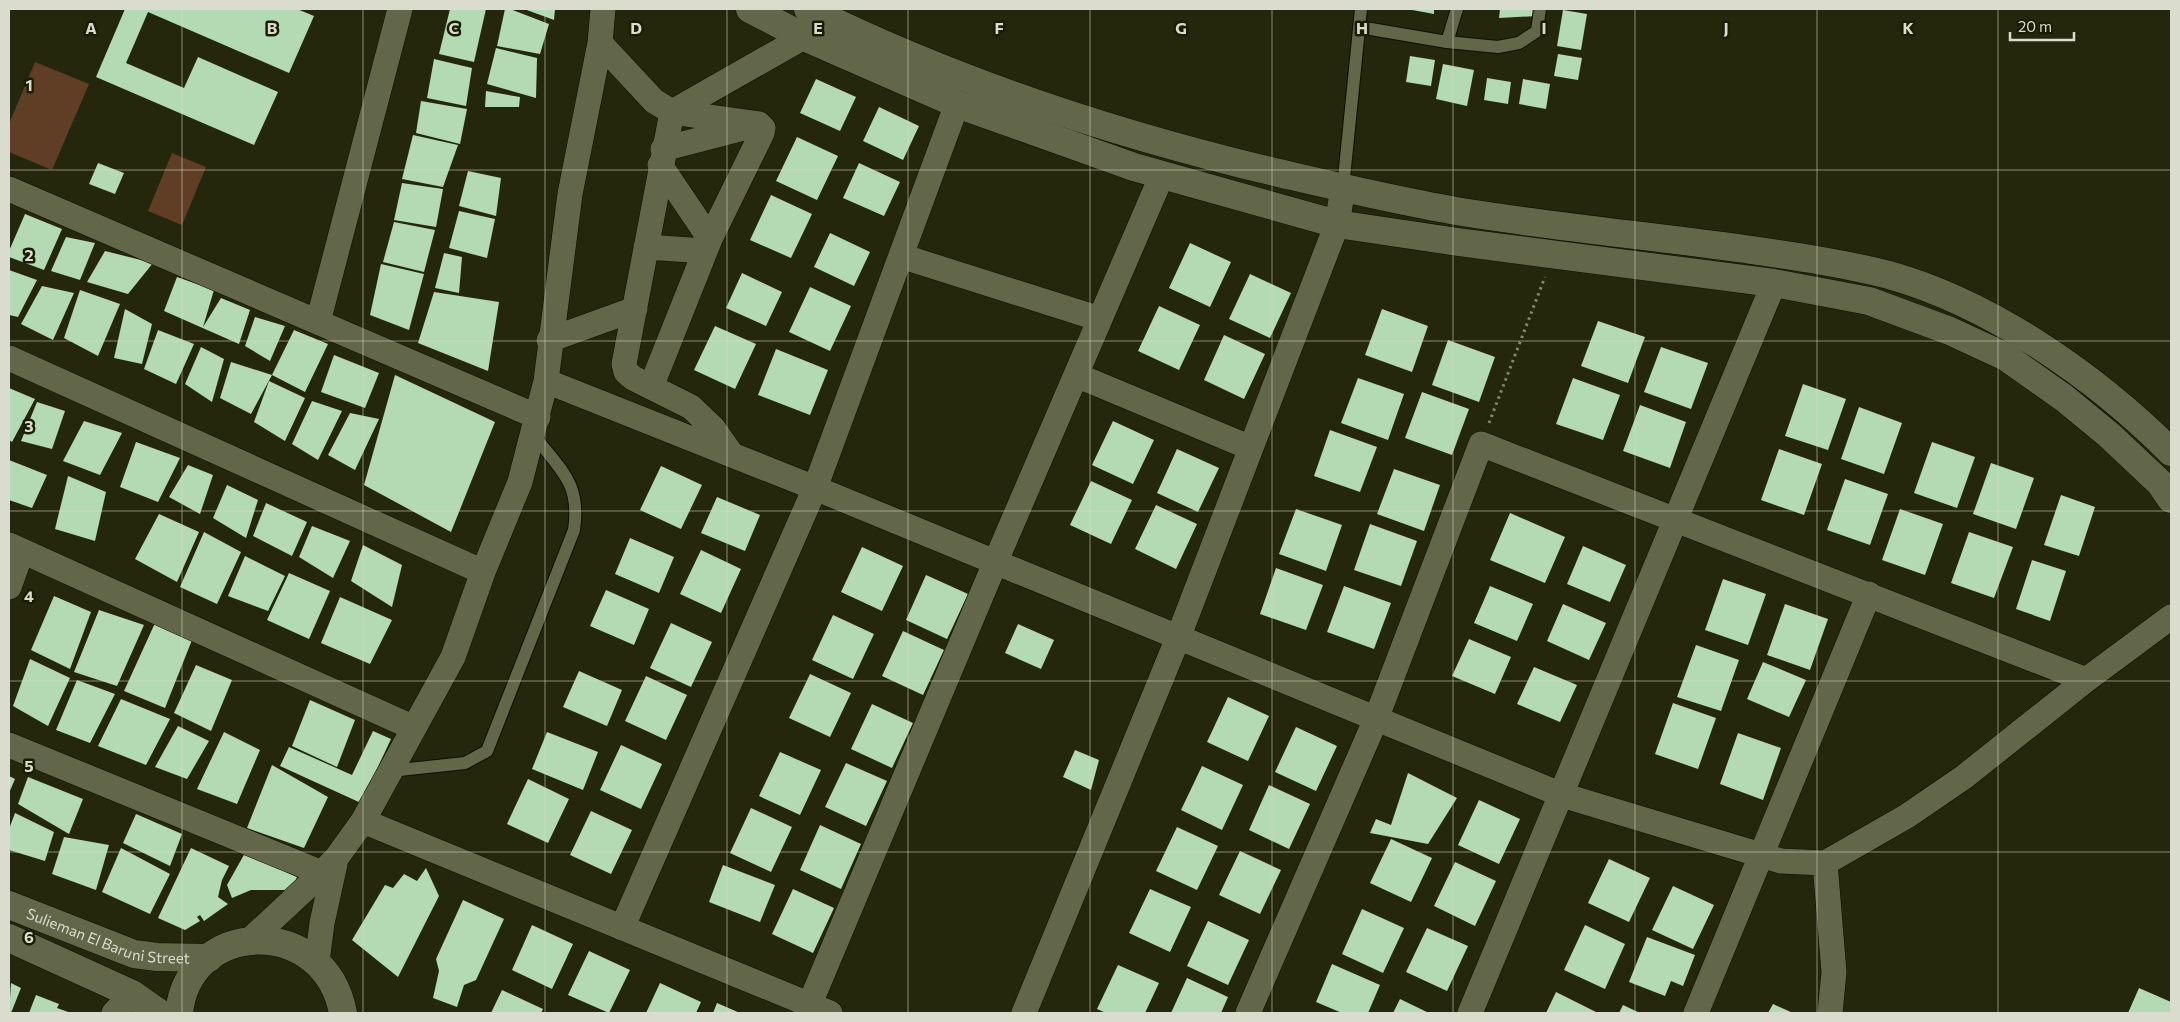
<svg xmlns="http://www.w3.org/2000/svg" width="2180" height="1022" font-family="Commissioner,sans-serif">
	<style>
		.green { fill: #5f3e25 }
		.building { fill: #b3dab2 }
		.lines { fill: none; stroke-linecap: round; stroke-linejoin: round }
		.service-casing { stroke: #0d0f00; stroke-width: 14 }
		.minor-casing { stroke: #0d0f00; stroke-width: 26 }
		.tertiary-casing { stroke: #0d0f00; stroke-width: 29 }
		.path { stroke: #848772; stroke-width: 3; stroke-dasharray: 2.5 4; stroke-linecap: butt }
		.service { stroke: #63674a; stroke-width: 12 }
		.minor { stroke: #63674a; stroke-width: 25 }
		.tertiary { stroke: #63674a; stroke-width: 28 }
		.grid { fill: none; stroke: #daddcd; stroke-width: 1; stroke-opacity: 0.55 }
		.labels { text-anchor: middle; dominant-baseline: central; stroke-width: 5; stroke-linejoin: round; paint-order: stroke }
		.street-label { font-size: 15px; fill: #daddcd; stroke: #1a1d03 }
		.grid-label { font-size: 16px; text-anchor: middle; font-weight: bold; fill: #daddcd; stroke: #1a1d03; stroke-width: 5; stroke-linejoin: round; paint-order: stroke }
	</style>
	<rect width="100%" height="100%" fill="#24270b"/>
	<path class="green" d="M35,62L89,84L52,170L9,152V124Z
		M172,153L206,167L182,225L148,211Z"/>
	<path class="building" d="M125,9H297L314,16L289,73L148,12L126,63L184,88L198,57L278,92L254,145L96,77Z
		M450,9H486L474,62L439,54Z
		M505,9H510L549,24L540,54L497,46Z
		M524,9H555L554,20Z
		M1407,9H1434V14Z
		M1500,9H1537L1538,16L1499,18Z
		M1563,10L1587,14L1581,50L1557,46Z
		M496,48L537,58L536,98L487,84Z
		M1558,54L1582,58L1578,80L1554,76Z
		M1410,56L1435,60L1431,86L1406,82Z
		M434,59L472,68L466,106L427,98Z
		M1443,64L1474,70L1467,106L1436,99Z
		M1487,78L1511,82L1508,104L1484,100Z
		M816,79L856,97L840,131L800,113Z
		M1523,79L1550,84L1546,109L1519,104Z
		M486,91L520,97L519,107H485Z
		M421,101L467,109L460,144L416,133Z
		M879,107L919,126L903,160L863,141Z
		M413,135L458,145L443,187L402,179Z
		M797,137L838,156L817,200L776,181Z
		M98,163L124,173L115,194L89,184Z
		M859,163L900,182L884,216L843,198Z
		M468,171L501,178L496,216L459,206Z
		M402,183L443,189L436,227L394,220Z
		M771,195L812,214L791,258L750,240Z
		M459,211L495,219L487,258L449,248Z
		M25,214L62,229L44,270L9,257V251Z
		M394,222L435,230L424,272L383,262Z
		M830,233L870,252L854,286L814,267Z
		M66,237L95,243L80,280L51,271Z
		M1190,243L1231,262L1210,307L1169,288Z
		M105,251L153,263L128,294L87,282Z
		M444,253L462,257L459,293L435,288Z
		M381,264L424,274L409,330L370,315Z
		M9,270L37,280L18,317L9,315Z
		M742,273L782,292L766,326L726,308Z
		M1250,274L1291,293L1270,338L1229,319Z
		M177,277L214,290L203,327L221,298L250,310L239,344L164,311Z
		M42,286L74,293L53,340L21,324Z
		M810,287L851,306L830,351L789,332Z
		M80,290L120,304L98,356L64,338Z
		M434,292L499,302L488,371L418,343Z
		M1159,306L1200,325L1179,370L1138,351Z
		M125,309L152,324L142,364L114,358Z
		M1382,309L1428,326L1412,372L1365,355Z
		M255,317L285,326L270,361L245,346Z
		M1598,321L1645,337L1628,383L1581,366Z
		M715,326L756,344L735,389L694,370Z
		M158,330L194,344L176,384L144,369Z
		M294,330L328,344L305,392L272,375L251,414L220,398L231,362L272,375Z
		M1224,335L1265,354L1244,399L1204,380Z
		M1448,340L1495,357L1479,402L1432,385Z
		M201,347L224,359L212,402L185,384Z
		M1661,347L1708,363L1691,409L1644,392Z
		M776,349L828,370L810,415L758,395Z
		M334,355L379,373L365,408L321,392Z
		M395,375L495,422L451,532L364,485Z
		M1358,378L1404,394L1388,440L1341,423Z
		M1573,378L1620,395L1603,440L1556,424Z
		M269,381L305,398L285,441L254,422Z
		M1803,384L1846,399L1828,450L1785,436Z
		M9,388L35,399L12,442L9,440Z
		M1422,392L1469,409L1452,455L1405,438Z
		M312,401L342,411L318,460L292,444Z
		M37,402L65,411L52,449L21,441Z
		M1640,405L1686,422L1670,468L1623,451Z
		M1859,407L1902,423L1884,474L1841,459Z
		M350,413L379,419L355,470L328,455Z
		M84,421L122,433L100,475L63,461Z
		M1113,421L1154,440L1133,484L1092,465Z
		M1330,430L1377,447L1360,492L1314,476Z
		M136,442L180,458L158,502L120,487Z
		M1932,442L1975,457L1957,508L1914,493Z
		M1177,449L1219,468L1198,512L1157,493Z
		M1779,449L1822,464L1804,515L1761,500Z
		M9,460L47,475L32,508L9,500Z
		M1991,463L2034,478L2016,529L1973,514Z
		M188,465L213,475L200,514L169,497Z
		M661,466L702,485L681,529L640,510Z
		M1394,469L1440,485L1424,531L1377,514Z
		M68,476L106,492L95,541L55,529Z
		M1845,479L1888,494L1870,545L1827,530Z
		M1091,481L1132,500L1111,544L1070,525Z
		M227,485L258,500L246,538L213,518Z
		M2061,495L2095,507L2079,556L2044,545Z
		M717,497L760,515L745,551L701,533Z
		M266,503L307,522L292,556L253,536Z
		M1156,505L1197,524L1176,569L1135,549Z
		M1296,509L1342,525L1326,571L1279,554Z
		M1900,509L1943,524L1925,575L1882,560Z
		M1510,513L1565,537L1545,583L1490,560Z
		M159,514L199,532L177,582L135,559Z
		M1370,524L1417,541L1401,586L1354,570Z
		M312,526L350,541L333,578L299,557Z
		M204,532L241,552L217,604L180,587Z
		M1969,532L2013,547L1994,598L1951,583Z
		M630,538L674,557L659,593L615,574Z
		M363,545L402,565L392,607L351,581Z
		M1583,546L1626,565L1610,602L1567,584Z
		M862,547L903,566L882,611L841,592Z
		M701,550L741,569L721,613L680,594Z
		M245,556L285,576L268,611L228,596Z
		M2032,560L2066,571L2050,621L2016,609Z
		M1276,568L1323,585L1306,630L1260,614Z
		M289,573L330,591L309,639L267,620Z
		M926,575L968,594L947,639L906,620Z
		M1723,579L1766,594L1748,645L1705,630Z
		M1344,586L1391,603L1374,649L1327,632Z
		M1490,586L1533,604L1517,641L1474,623Z
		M606,590L649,609L634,645L590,626Z
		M54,596L91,612L70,669L31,650Z
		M340,597L392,620L370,664L321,643Z
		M1563,604L1606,623L1589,660L1547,641Z
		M1785,604L1828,619L1810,670L1767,655Z
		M99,610L144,625L117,686L74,672Z
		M833,615L874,634L853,679L812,660Z
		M155,623L192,640L165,708L124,691Z
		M671,623L712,642L691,687L650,668Z
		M1018,624L1054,640L1041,669L1005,653Z
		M903,631L944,650L923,695L882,676Z
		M1469,639L1511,657L1495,694L1452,676Z
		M1696,645L1739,660L1721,711L1677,697Z
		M30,659L70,678L48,726L13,706Z
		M1763,662L1806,680L1789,717L1747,699Z
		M196,665L232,680L211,731L174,713Z
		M1534,667L1577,685L1560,722L1517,704Z
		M579,671L622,690L607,726L563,707Z
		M810,674L851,693L830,737L789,718Z
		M646,676L687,695L666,740L625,721Z
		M77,680L115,694L90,743L56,730Z
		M1228,697L1269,716L1248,761L1207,742Z
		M121,699L170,719L146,765L98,746Z
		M310,700L355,720L337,767L292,746Z
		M1673,703L1716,718L1698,769L1655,754Z
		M872,704L913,723L892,768L851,749Z
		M178,726L209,741L187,779L155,767Z
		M1296,727L1337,746L1316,791L1275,772Z
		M373,731L391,739L361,803L280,766L289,747L352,775Z
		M224,732L260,750L237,804L197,789Z
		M547,732L598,752L583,790L532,769Z
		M1738,733L1781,748L1763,800L1720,784Z
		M621,745L662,764L641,809L600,790Z
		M1075,750L1099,760L1091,790L1063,777Z
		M780,752L821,770L800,815L759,796Z
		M846,763L887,781L866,826L825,807Z
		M272,765L328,797L304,848L247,828Z
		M1202,766L1243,785L1222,830L1181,810Z
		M1408,773L1457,798L1428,844L1370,833L1376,819L1391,825Z
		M9,776L15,779L9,793Z
		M28,777L83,799L69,834L18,804Z
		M528,779L569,799L548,843L507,824Z
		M1269,785L1310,804L1289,849L1249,830Z
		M1479,800L1520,819L1499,864L1458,845Z
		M751,808L792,827L771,872L730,853Z
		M591,811L632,830L611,874L570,855Z
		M15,813L54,832L45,861L9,850V829Z
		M136,814L182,834L170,866L123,843Z
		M820,825L861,844L841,889L800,870Z
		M1177,827L1218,846L1197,890L1156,871Z
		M64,837L109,845L96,890L52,874Z
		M1391,839L1432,858L1411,902L1370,883Z
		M121,848L170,874L150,914L102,892Z
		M191,848L229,866L222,880L218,897L228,904L204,921L200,915L197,917L200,921L185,930L158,918Z
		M1240,851L1281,870L1260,914L1219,895Z
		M245,853L297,877L292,890H251L232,898L227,885Z
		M1609,859L1650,878L1629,922L1588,903Z
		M1455,862L1496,881L1475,926L1434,906Z
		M723,865L775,885L760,922L709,902Z
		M426,868L439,896L398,977L352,940L385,885L393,888L404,874L417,881Z
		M1673,886L1714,905L1693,949L1652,930Z
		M793,889L834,908L813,953L772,934Z
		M1150,889L1191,907L1170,952L1129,933Z
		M463,900L504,919L476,980L464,985L457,1007L433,998L439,971L436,959Z
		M1362,909L1404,928L1383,973L1342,954Z
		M1208,921L1249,940L1228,985L1187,966Z
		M532,925L573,944L552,989L512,970Z
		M1585,925L1625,944L1605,989L1564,970Z
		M1427,928L1468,946L1447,991L1406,972Z
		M1647,937L1695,955L1683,986L1671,981L1665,996L1629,982Z
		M589,951L630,970L609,1013L568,995Z
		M1332,964L1380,985L1368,1013H1342L1316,1002Z
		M1118,965L1159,983L1145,1013H1106L1097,1009Z
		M1187,978L1228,997L1221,1013H1171Z
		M11,983L21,988L11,1013H9Z
		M660,983L701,1002L696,1013H646Z
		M2139,988L2171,1002V1013H2128Z
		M502,990L543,1009L541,1013H491Z
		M1556,992L1596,1012V1013H1546Z
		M36,995L59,1004L57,1008L71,1013H29Z
		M1400,999L1429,1013H1393Z
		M717,1003L740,1013H713Z
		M1773,1004L1793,1013H1768Z
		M1623,1005L1640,1013H1619Z"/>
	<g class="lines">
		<g class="service-casing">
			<path id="service" d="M1359,27L1447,42L1498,47L1519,43L1537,31L1540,9
				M1447,42L1457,9
				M1343,188L1361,9
				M390,771L465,763L487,751L574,530C581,482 560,470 533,434"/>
		</g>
		<g class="minor-casing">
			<path id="minor" d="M600,43L654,101L672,112L804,37
				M663,149L748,127
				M660,165L710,239
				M9,189L538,417
				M646,247L705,251
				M901,256L1100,319
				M318,322L400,9
				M549,340L635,309
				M9,358L483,572
				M1076,375L1251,448
				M546,381L815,488L1562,795L1781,861L1825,863L1907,816L1964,777L2086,680L2171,617
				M651,387L710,239L762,133L763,128L759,124
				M732,455L713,428L691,407L633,378L626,372L624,364L672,112L759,124
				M9,545L414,728
				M9,587L22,551
				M9,745L322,873L331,879
				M363,821L830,1013
				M1825,863L1834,972L1830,1013
				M622,928L815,488L957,104
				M250,940L322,873L337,857L363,821L453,657L483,572L520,482L546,381L570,194L600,43L603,9
				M317,962L322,923L335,864
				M114,1013L132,994
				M806,1013L995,563L1162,175
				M1024,1013L1178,638L1337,224L1343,188
				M1248,1013L1376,719L1481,444L2086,680
				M1470,1013L1774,283
				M1696,1013L1869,594"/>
		</g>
		<g class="tertiary-casing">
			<g id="tertiary">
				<path d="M750,9L804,37L957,104L1134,167L1337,224L1458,242L1774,283L1869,301L1950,331L2006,357L2064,398L2109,435L2160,483L2171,499"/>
				<path d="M808,9C958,83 1121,136 1283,174C1343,188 1402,202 1462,212C1556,227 1651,236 1745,249C1793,256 1842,263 1889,275C1992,304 2096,377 2171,452"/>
				<path id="s1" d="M9,905L134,954L157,957L209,958"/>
				<path d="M9,938L132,994L159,1013"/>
				<path d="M179,1013C189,918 325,915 343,1013"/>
			</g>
		</g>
		<path class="path" d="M1489,423L1545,277"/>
		<use href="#service" class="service"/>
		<use href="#minor" class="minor"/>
		<use href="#tertiary" class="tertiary"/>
	</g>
	<path class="grid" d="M182,9V1013M363,9V1013M545,9V1013M727,9V1013M908,9V1013M1090,9V1013M1272,9V1013M1453,9V1013M1635,9V1013M1817,9V1013M1998,9V1013M9,170H2171M9,341H2171M9,511H2171M9,681H2171M9,852H2171"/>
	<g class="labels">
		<g class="street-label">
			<text stroke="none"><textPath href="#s1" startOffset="105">Sulieman El Baruni Street</textPath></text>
		</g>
	</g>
	<g class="grid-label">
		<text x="91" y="34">A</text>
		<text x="272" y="34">B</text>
		<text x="454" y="34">C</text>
		<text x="636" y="34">D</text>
		<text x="818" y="34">E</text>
		<text x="999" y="34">F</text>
		<text x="1181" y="34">G</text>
		<text x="1362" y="34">H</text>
		<text x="1544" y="34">I</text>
		<text x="1726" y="34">J</text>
		<text x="1908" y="34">K</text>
		<text x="29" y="91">1</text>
		<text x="29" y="261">2</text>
		<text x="29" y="432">3</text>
		<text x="29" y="602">4</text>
		<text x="29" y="772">5</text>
		<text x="29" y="943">6</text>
	</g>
	<rect width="2180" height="1022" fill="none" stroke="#daddcd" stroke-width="20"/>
	<path d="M2010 32v8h64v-8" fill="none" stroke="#daddcd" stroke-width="2.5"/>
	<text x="2018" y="32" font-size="15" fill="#daddcd" stroke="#1a1d03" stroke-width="4" paint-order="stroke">20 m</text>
</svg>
